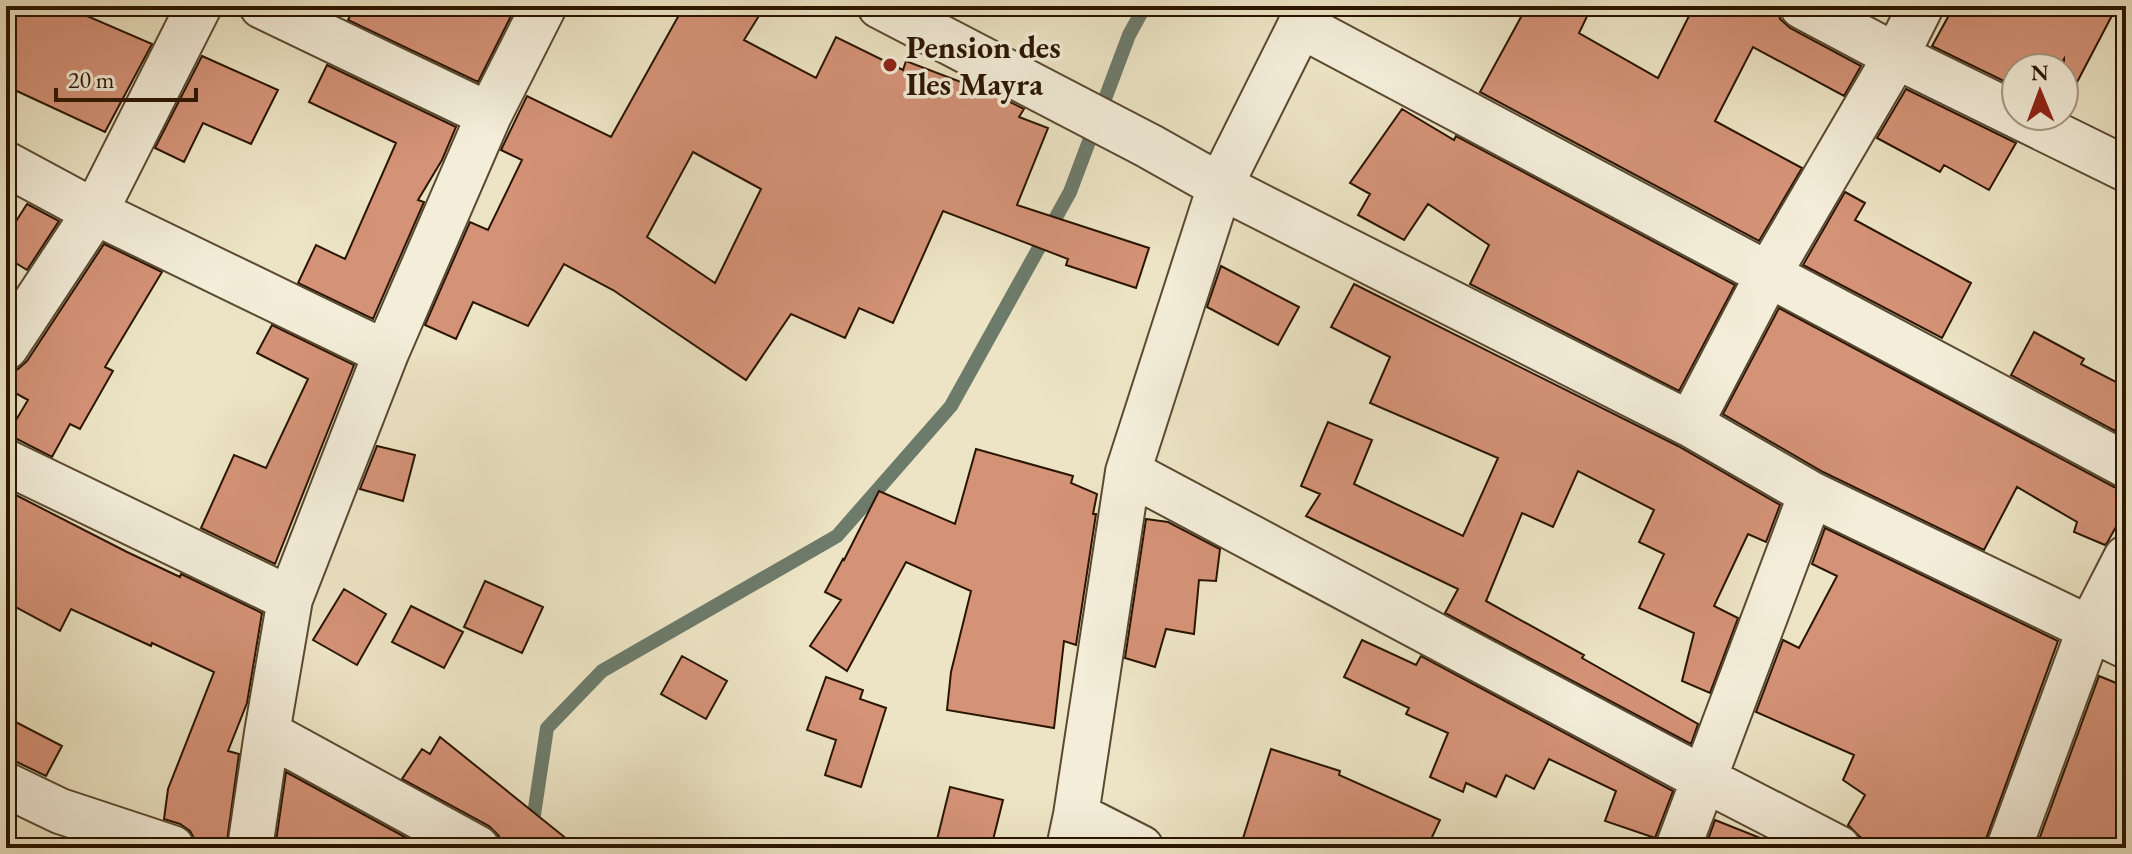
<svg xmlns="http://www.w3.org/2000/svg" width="2132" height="854" font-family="'EB Garamond',serif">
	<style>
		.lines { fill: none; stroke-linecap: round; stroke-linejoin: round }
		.stream { stroke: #6d7b6b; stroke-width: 14 }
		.building { fill: #d49277; stroke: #2a1500; stroke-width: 2; fill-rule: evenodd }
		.street-casing { stroke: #5a4931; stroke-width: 48 }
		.street { stroke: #f3edd9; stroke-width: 44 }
		.poi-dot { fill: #8f2418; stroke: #f3edd9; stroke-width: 3 }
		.labels { text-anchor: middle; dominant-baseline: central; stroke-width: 7; stroke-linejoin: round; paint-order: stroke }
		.poi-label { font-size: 32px; font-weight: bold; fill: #2a1500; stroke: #f3edd9; text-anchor: start }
	</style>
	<rect width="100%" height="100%" fill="#ece4c4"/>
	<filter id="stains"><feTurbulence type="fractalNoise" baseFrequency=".0025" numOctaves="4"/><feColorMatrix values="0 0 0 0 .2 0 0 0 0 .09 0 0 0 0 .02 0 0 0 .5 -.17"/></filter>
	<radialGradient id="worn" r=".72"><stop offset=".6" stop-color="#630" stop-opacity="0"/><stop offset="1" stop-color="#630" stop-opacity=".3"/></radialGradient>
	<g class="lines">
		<path class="stream" d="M529,848L547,728L602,671L837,536L951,406L1070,192L1129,35L1145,6"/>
	</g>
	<path class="building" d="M6,6H64L152,44L105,132L6,86Z
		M355,6H516L478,82L348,20Z
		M684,6H765L744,40L816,78L836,37L903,70L906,61L1000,97L1024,109L1019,117L1048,128L1017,205L1149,248L1136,288L1066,265L1068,259L943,211L893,323L859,308L845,338L791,314L746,380L613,290L564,264L528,326L473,302L456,339L425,325L470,222L488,230L522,160L501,150L527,96L611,137ZM693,152L761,189L715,283L647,237Z
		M1527,6H1592L1579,33L1658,78L1691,12L1679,6H1777L1780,19L1790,28L1861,66L1844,96L1753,47L1715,121L1802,168L1759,241L1480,92Z
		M1954,6H2117L2064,107V59L2059,68H2016V87L1932,46Z
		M202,56L278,90L251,144L203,123L184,162L155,148Z
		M327,65L456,127L442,160L418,200L424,202L373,319L298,283L316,245L345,259L396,143L309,102Z
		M1906,89L2016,143L1989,190L1944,165L1940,172L1877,138Z
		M1402,109L1454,140L1456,136L1735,285L1679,391L1470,284L1489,245L1428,204L1404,240L1358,215L1370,194L1350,183Z
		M1845,192L1865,203L1855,220L1971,283L1942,338L1803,265Z
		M27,204L59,221L27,270L6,257V237Z
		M104,244L162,272L105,367L113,371L80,429L70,424L52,457L17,439L6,437L28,400L6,388V378L10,371L18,369L27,361Z
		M1221,266L1299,307L1278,345L1207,307Z
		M1354,284L1678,446L1780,505L1766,542L1748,534L1714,606L1738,618L1710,693L1682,681L1694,633L1639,608L1664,554L1639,542L1654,510L1578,471L1553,527L1522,513L1486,601L1584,655L1582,658L1698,724L1691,744L1445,613L1458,589L1306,516L1320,494L1301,486L1328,422L1372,440L1354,484L1463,536L1498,458L1370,403L1390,357L1331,327Z
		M1779,308L2114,487L2126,490V509L2107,543L2105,545L2074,532L2077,522L2017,487L1984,550L1823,472L1723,414Z
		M272,325L354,365L275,564L201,528L234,455L266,468L308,379L257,353Z
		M2034,332L2084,359L2081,364L2126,387V409L2115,431L2011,375Z
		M377,446L415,455L403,501L360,489Z
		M976,449L1073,476L1071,483L1097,494L1093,514H1096L1076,645L1064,641L1054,728L947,710L951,672L971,591L906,562L847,671L810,646L841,600L825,592L843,559L844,560L879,491L955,524Z
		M6,490L127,552L180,577L181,574L262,613L247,703L228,751L239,754L226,848H196V842L190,831L180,824L164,819L168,789L214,672L152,643L151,646L71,609L60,631L6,602Z
		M1146,519L1168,522L1220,549L1216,581L1199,580L1194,634L1166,629L1155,667L1125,658Z
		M1825,528L2058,641L1986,839L1985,848H1881L1860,837L1848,825L1865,795L1843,780L1854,755L1756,712L1783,640L1799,648L1837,576L1812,564Z
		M485,581L543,607L522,653L464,627Z
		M344,589L386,614L357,665L313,640Z
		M411,606L463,632L444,668L392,642Z
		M1362,640L1416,665L1421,656L1673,791L1655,838L1605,821L1616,791L1549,759L1534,789L1506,775L1496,797L1466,783L1463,792L1430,777L1448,733L1406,714L1409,708L1344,677Z
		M682,656L727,681L706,719L661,694Z
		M2099,676L2126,687V848H2036Z
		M826,677L863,690L860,699L886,708L861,787L825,775L836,740L807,730Z
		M6,717L62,746L46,776L17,762L6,760Z
		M440,737L578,848H502L499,836L489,826L402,779L422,749L430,754Z
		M1271,749L1340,771L1339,775L1440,820L1427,848H1240Z
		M286,772L425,848H275Z
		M950,787L1003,800L991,848H935Z
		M1715,820L1778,845L1780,848H1705Z"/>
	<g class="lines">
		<g class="street-casing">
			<path id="street" d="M262,6L489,115
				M880,6L1149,146L1220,186L1690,424L1811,494L2126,646
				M1802,6L1896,56L2016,115
				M1300,25L2126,465
				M2018,116L2126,169
				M6,164L95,212L386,353
				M6,347L95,212L199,6
				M1690,424L1769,273L1896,56L1921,6
				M6,462L290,599
				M1128,472L1704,779L1838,848
				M267,733L477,848
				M6,785L60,811L172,848
				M1076,815L1141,848
				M250,848L267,733L290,599L386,353L489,115L544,6
				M1069,848L1076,815L1128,472L1220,186L1310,6
				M1678,848L1811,494
				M2009,848L2090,628L2126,558"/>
		</g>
		<use href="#street" class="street"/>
	</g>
	<circle class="poi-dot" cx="890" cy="65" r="8"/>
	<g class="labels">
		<g class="poi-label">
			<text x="906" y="47">Pension des<tspan x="906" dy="37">Iles Mayra</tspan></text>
		</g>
	</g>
	<rect width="2132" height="854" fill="none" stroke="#ece4c4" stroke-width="32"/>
	<rect x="8" y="8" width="2116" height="838" fill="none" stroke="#2a1500" stroke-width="4"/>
	<rect x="16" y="16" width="2100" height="822" fill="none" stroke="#2a1500" stroke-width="2"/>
	<g transform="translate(2040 92) rotate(359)"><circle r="38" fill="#f3edd9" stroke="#a39782" stroke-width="2"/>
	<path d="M0-6L14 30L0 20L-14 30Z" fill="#8f2418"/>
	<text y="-12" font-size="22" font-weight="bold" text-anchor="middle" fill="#2a1500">N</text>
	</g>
	<path d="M56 88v12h140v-12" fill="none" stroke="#2a1500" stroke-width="4"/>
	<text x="68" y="88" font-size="24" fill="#2a1500" stroke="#f3edd9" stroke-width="6" paint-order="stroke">20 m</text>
	<rect width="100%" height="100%" filter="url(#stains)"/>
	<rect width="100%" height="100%" fill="url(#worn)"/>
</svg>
